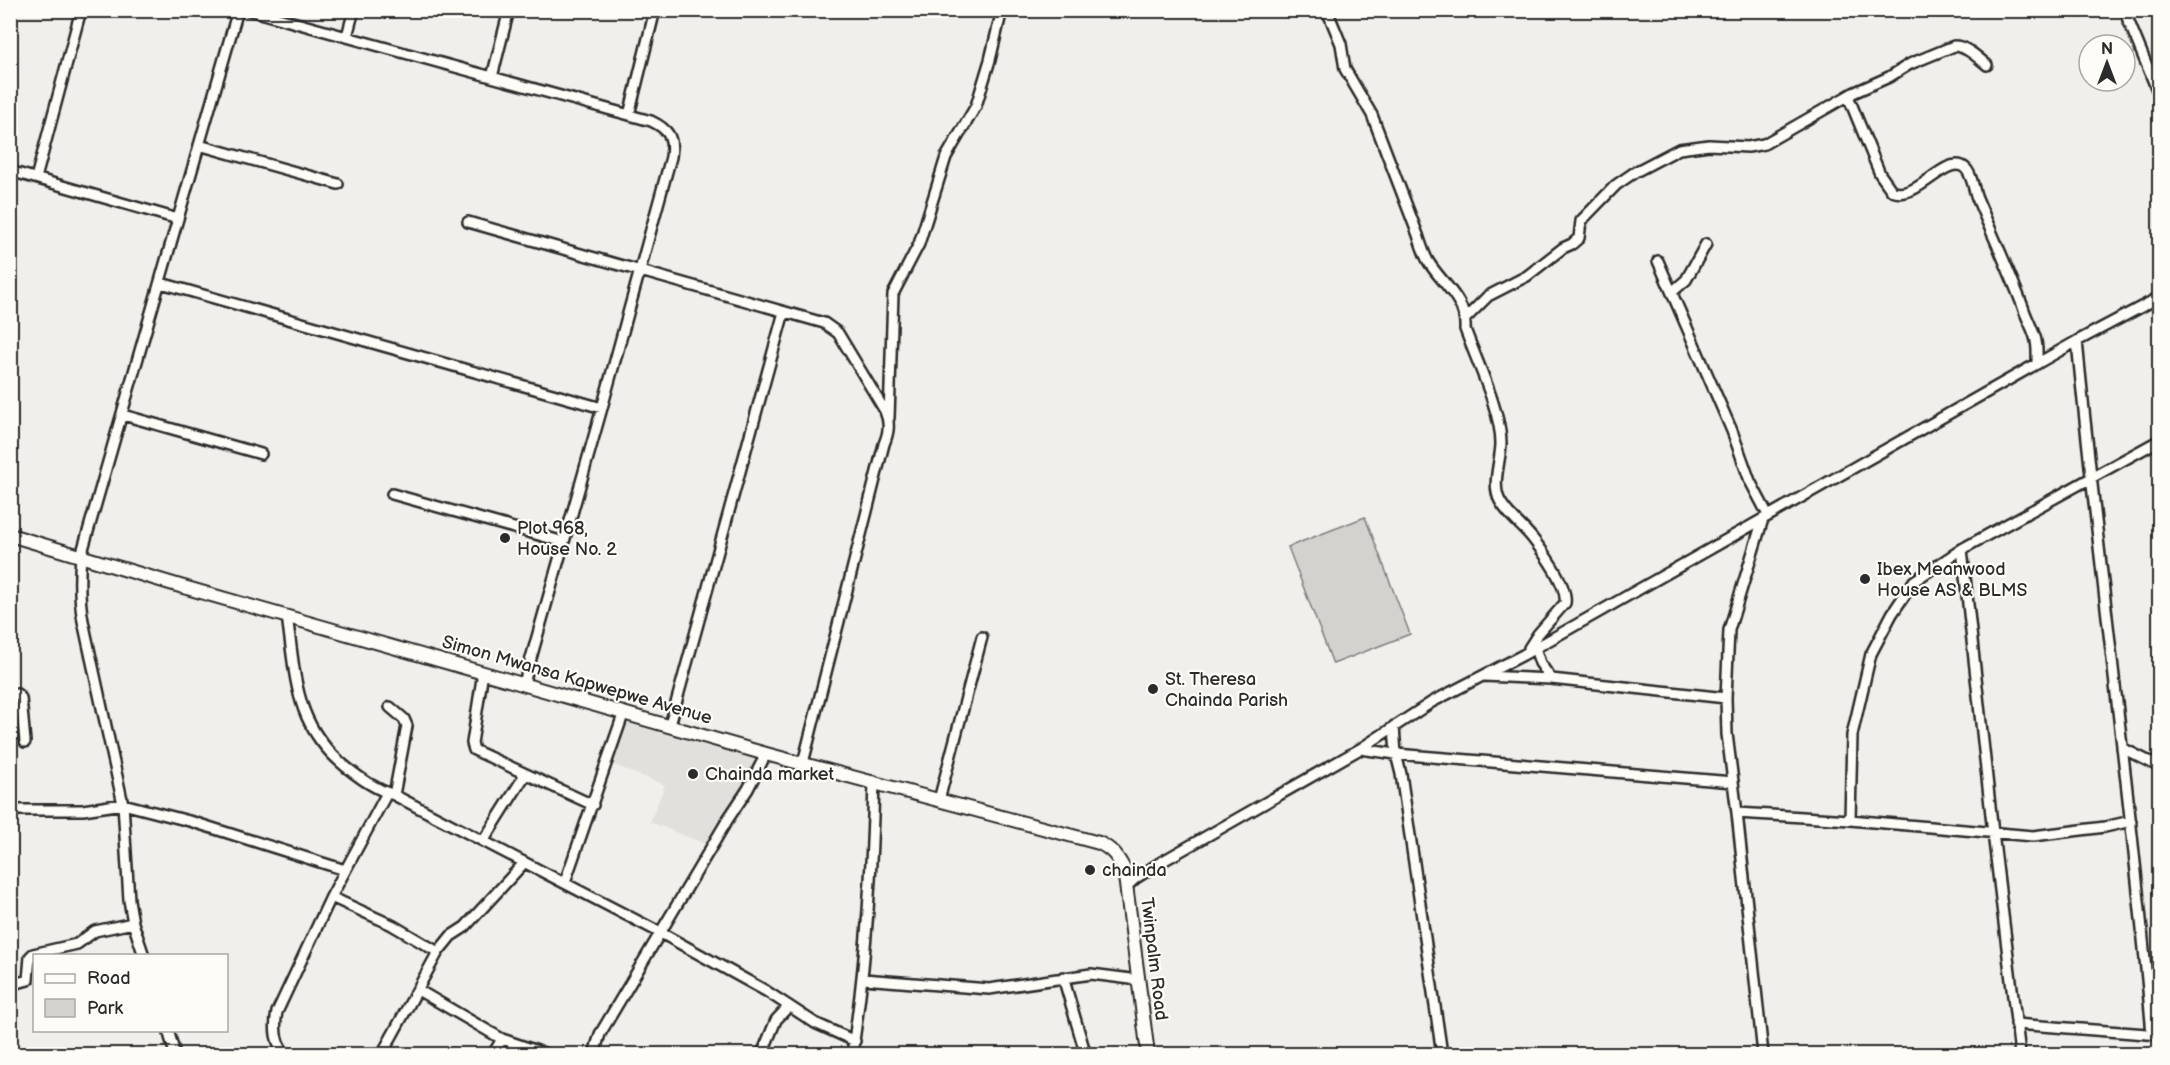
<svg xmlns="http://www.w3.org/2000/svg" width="2170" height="1065" font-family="'Balsamiq Sans',sans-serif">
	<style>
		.built { fill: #e1e0dc }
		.green { fill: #d3d2cf; stroke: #7f7e7d; stroke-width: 1.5 }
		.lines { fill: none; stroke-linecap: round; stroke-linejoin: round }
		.minor-casing { stroke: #2b2b2b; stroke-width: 14 }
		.secondary-casing { stroke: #2b2b2b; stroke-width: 16 }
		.minor { stroke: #fdfcf7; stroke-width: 9 }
		.secondary { stroke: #fdfcf7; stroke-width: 12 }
		.poi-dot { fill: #2b2b2b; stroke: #fdfcf7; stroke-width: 2 }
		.labels { text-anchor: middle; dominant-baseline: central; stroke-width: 4.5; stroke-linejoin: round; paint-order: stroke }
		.poi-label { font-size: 18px; fill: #2b2b2b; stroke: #fdfcf7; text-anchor: start }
		.street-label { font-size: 18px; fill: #2b2b2b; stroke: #fdfcf7 }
	</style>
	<rect width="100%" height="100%" fill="#f0efeb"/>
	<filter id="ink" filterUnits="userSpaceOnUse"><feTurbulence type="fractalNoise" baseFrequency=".0167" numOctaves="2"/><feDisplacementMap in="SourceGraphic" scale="12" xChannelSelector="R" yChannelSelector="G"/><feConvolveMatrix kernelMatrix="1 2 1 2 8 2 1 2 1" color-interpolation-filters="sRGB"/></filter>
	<g filter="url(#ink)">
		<path class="built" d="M623,722L757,760L708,845L650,822L665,785L606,762Z"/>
		<path class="green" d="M1365,517L1410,634L1333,664L1288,547Z"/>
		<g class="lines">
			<g class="minor-casing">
				<path id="minor" d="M249,10L651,121C668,129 674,137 671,157L602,408L524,683
					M1327,10L1341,44L1345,69L1372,115L1418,235C1421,244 1423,252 1428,261C1442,284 1467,300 1465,329C1476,360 1501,411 1501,443C1501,461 1491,484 1500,501C1508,516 1523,526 1533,539C1544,553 1568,586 1565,603L1538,634L1529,648
					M2124,10L2160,97
					M347,36L354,10
					M492,77L509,10
					M1848,96L1880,174L1892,191C1916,202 1942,158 1962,166C1972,170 1973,189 1977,198C1992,234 2009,270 2023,307C2026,317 2032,327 2035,337C2038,346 2037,355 2037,364
					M629,115L655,10
					M199,145L338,184
					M10,171L178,219
					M36,178L81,10
					M468,222L824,323L838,333L885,411C890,423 889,432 884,444L803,763
					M1658,261L1732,431L1750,481L1768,515
					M161,283L602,408
					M1672,292L1686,280L1706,244
					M1466,318L1488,296L1527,276L1563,248L1572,244L1579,238L1581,221L1616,185L1635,172L1679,149L1709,145L1748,147L1764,144L1853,93L1889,77L1910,64L1954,46C1966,46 1977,57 1987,65
					M2077,341C2099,572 2132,802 2152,1034
					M123,415L261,454
					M889,418L893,294L919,244L946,157L976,106L990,60L1002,10
					M392,494L564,542
					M1763,519L1729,630L1726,698L1727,734L1737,813L1763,1054
					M287,616C296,678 294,725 346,767C361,779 375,789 394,795L661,933L766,991L815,1023L855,1041
					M1535,648L1540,663L1551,679
					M483,672L472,743L474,750L593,805
					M1484,676L1551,679L1726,698
					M10,695L17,694L21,698L25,742
					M390,707L404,719L407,726L394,795
					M670,725L784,312
					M1394,726L1396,754L1401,774L1442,1054
					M2122,748L2160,767
					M1360,749L1396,754L1733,782
					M939,800L982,637
					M10,810H83L123,804L193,822L345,870
					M1737,813L1850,820L2033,836L2105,827L2131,821
					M1850,820L1852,735L1871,654L1892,614L1914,581L1962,549
					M484,840L525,775
					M565,882L624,712
					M1127,886L1136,878L1163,861L1360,749L1432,702L1523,655L2077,341L2160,297
					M331,897L392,925L438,952
					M144,956L133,923L129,900L123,804L83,621C79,599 79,579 81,556L238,10
					M1063,977L1085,1052L1080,1054
					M863,979L989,989L1091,974L1139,980
					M10,985L28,980L30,957L33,954L77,944L95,931L133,923
					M418,990L502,1039L546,1054
					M2016,1024L2160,1035
					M168,1030L175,1054
					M286,1054C274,1043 274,1027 277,1012L331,897L387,793
					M382,1054L438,952L451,936L465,927L524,863
					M493,1054L502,1039
					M594,1054L600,1034L728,819L748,789L766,754
					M762,1054L776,1020L789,1006
					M852,1054C866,964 872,873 874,781
					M2020,1054L1993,833L1962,549L2160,440"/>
			</g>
			<g class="secondary-casing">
				<path id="secondary" d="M10,535L180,586L766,754L1099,843C1112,849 1117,856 1124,869L1148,1054"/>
			</g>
			<use href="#minor" class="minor"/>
			<use href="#secondary" class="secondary"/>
		</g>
	</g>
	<g class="poi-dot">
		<circle cx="505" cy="538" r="6"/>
		<circle cx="1865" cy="579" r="6"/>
		<circle cx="1153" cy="689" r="6"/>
		<circle cx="693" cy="774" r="6"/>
		<circle cx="1090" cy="870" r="6"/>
	</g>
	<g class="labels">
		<g class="poi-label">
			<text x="517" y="528">Plot 968,<tspan x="517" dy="21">House No. 2</tspan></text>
			<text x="1877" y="569">Ibex Meanwood<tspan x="1877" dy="21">House AS &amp; BLMS</tspan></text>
			<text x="1165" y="679">St. Theresa<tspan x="1165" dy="21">Chainda Parish</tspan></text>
			<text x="705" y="774">Chainda market</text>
			<text x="1102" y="870">chainda</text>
		</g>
		<g class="street-label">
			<text transform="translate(577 680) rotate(16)">Simon Mwansa Kapwepwe Avenue</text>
			<text transform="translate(1154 959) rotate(83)">Twinpalm Road</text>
		</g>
	</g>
	<rect width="2170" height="1065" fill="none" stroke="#fdfcf7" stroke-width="36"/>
	<rect x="18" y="18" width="2134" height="1029" fill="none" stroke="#2b2b2b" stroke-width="2" filter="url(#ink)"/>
	<rect x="33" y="954" width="195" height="78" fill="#fdfcf7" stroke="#a9a8a5" stroke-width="1.5"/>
	<rect x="45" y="974" width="30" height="9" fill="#fdfcf7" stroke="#a9a8a5" stroke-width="1.5"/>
	<text x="87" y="984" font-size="18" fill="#2b2b2b">Road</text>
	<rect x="45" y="999" width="30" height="18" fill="#d3d2cf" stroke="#a9a8a5" stroke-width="1.5"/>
	<text x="87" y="1014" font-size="18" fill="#2b2b2b">Park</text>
	<g transform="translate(2107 63)"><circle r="28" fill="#fdfcf7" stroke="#a9a8a5" stroke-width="1.5"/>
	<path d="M0-4.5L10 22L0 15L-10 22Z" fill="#2b2b2b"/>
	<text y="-9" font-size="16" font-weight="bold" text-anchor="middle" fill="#2b2b2b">N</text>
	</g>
</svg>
